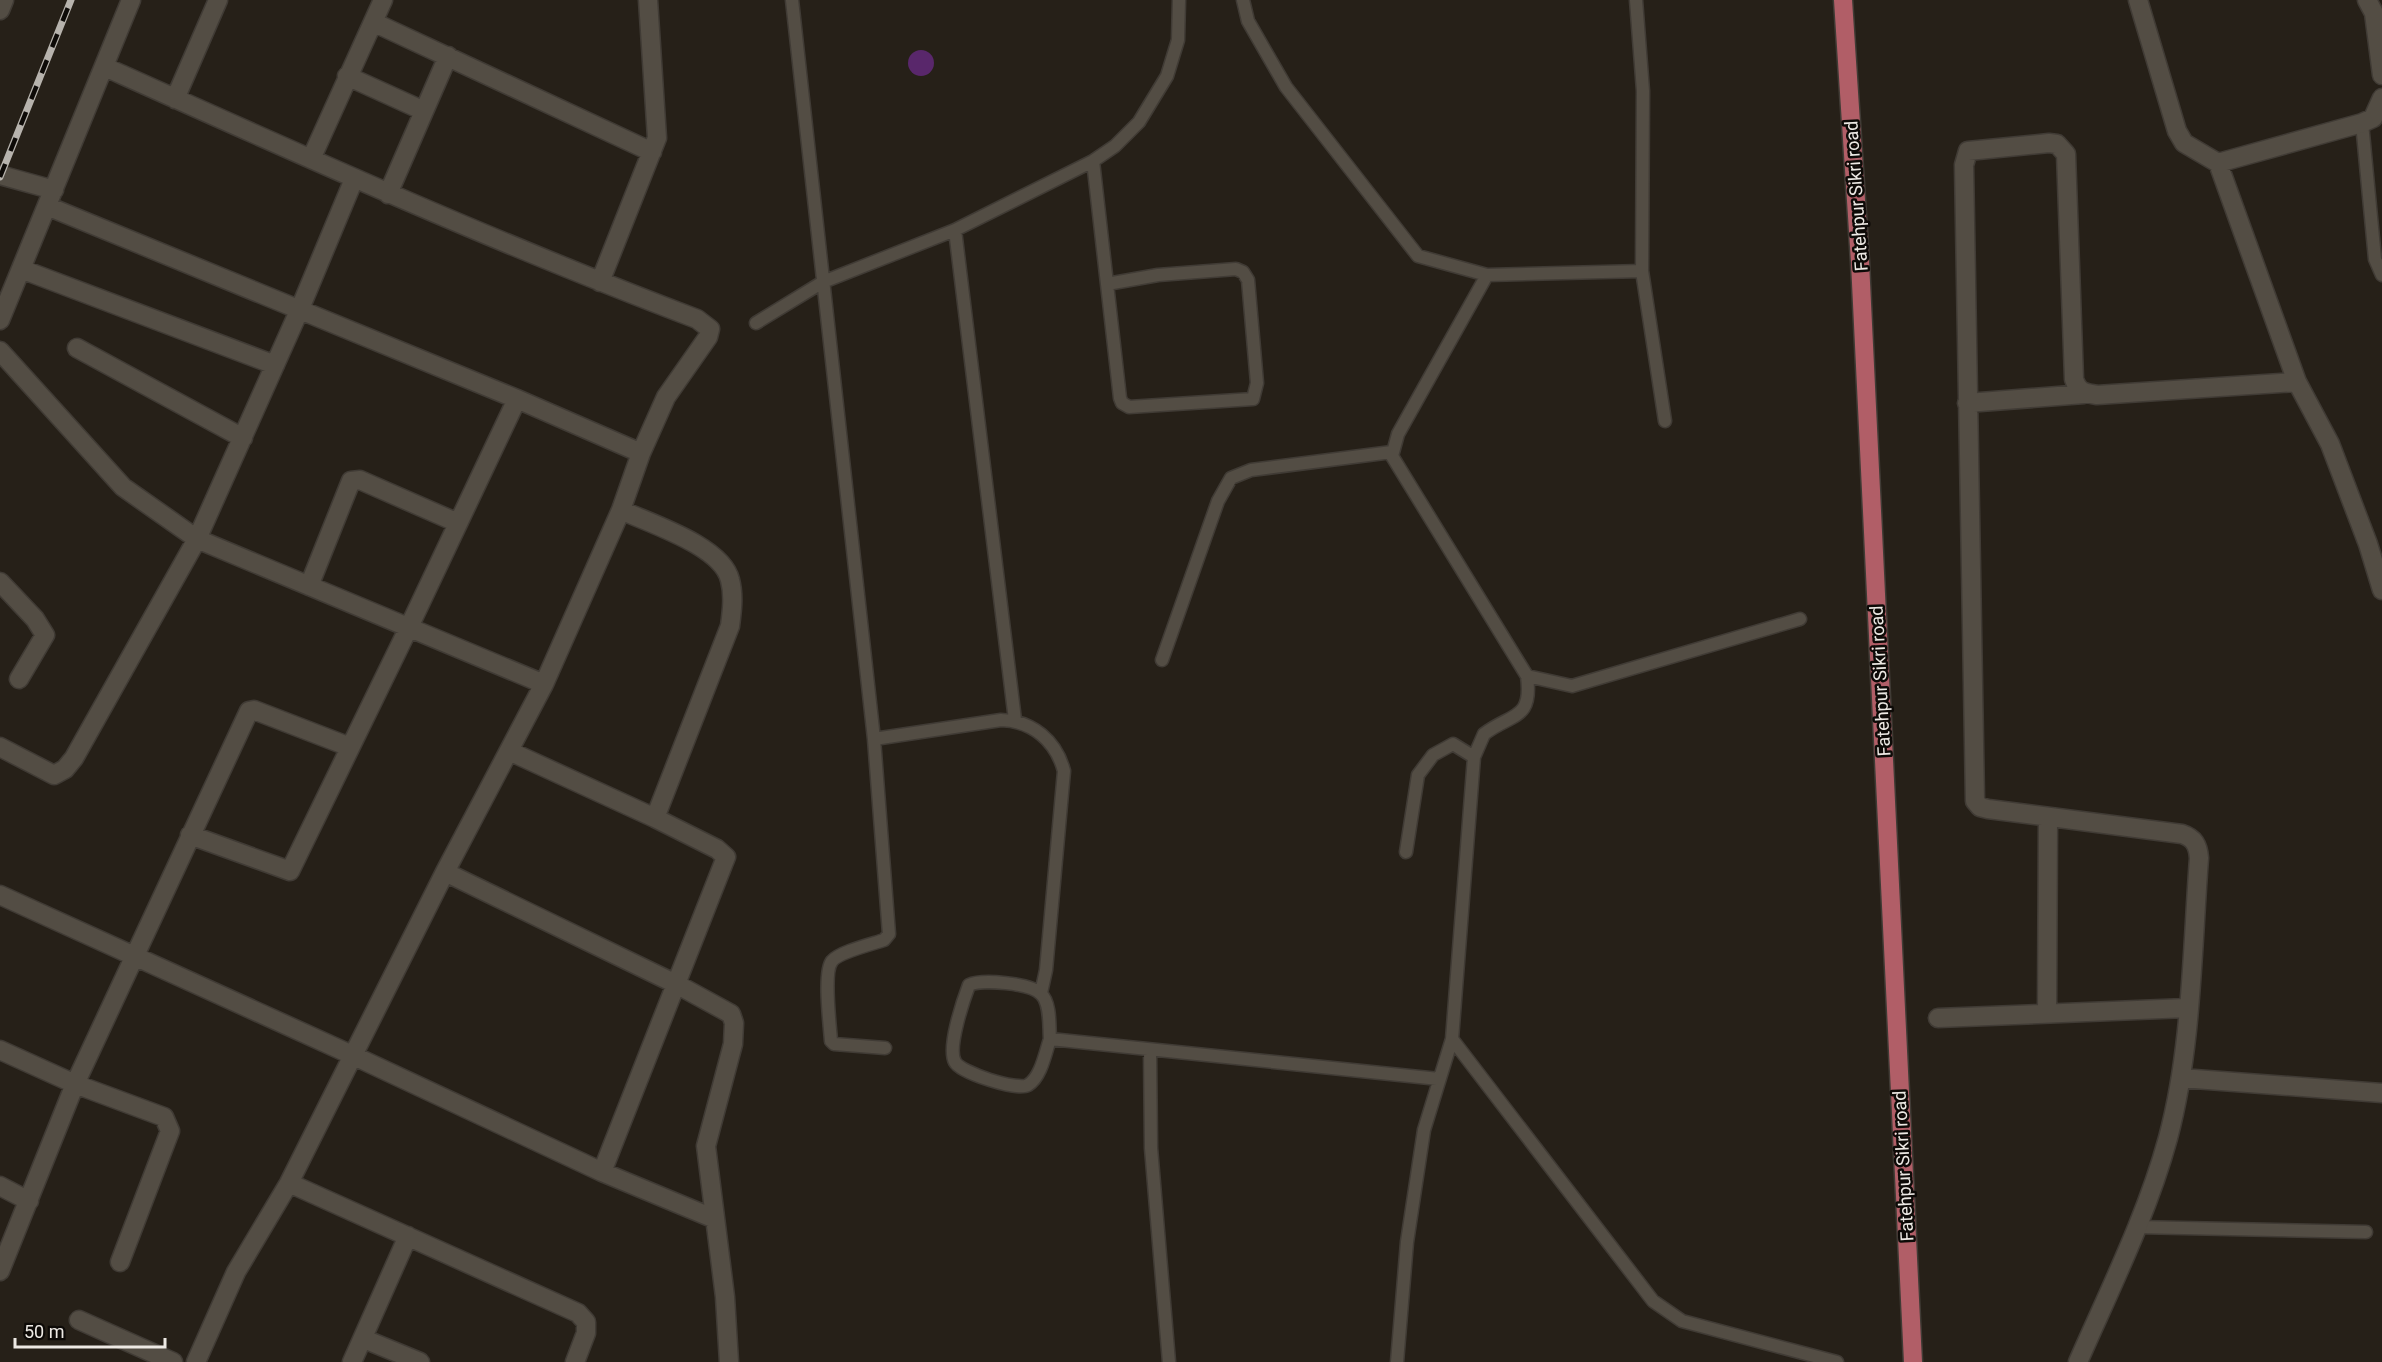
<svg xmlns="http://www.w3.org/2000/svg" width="2382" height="1362" font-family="Roboto,sans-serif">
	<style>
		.building { fill: #59276b }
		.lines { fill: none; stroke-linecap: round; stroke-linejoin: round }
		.lane-casing { stroke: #403b35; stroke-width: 15 }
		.street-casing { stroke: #403b35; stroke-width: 21 }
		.primary-casing { stroke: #403b35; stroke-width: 21 }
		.lane { stroke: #534d44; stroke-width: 12 }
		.street { stroke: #534d44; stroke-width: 18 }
		.primary { stroke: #b15e67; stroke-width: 18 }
		.rail-casing { stroke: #b7b3ad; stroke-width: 7 }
		.rail { stroke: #0d0a07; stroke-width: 4.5; stroke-dasharray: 14; stroke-linecap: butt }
		.labels { text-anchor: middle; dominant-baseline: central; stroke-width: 5; stroke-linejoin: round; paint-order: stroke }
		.street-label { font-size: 18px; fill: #ede9e4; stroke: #0d0a07 }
	</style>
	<rect width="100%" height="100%" fill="#262018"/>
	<path class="building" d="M908 63a13 13 0 1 1 26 0a13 13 0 1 1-26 0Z"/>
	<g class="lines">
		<g class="lane-casing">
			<path id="lane" d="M792,0L874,739
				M1243,0L1248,21L1286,87L1418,256L1487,275L1642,271L1665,421
				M1636,0L1643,91L1642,271
				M2362,123L2375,259L2382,275
				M1093,161L1120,398L1122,403L1129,407L1253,399L1257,383L1248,280L1243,272L1236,269L1158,275L1107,284
				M955,230L1015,720
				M756,323L823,282L955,230L1093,161L1115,146L1139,122L1167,76L1178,40L1179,0
				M1162,660L1218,501L1231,478L1251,470L1392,452
				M1527,676L1572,686L1800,619
				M1406,852L1418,775L1433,755L1453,744L1474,757L1484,734C1511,713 1533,721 1527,676L1392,456L1398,434L1487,275
				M1050,1039C1049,1027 1051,1003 1041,994C1030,983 982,979 969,985C963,1001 947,1048 955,1062C961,1073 1017,1091 1028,1085C1041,1077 1045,1054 1050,1039L1439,1079
				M1452,1039L1653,1301L1682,1321L1837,1362
				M885,1048L834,1044L831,1041C830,1026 823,972 832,961C839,952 872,944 884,940L889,934L874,739L1001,720C1033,721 1056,741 1064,771L1046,970L1041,993
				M1150,1050L1151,1148L1169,1362
				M2136,1227L2366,1232
				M1397,1362L1407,1242L1424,1130L1452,1039L1474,757"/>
		</g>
		<g class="street-casing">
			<path id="street" d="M2138,0L2177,131L2184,143L2218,163L2362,123L2373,118L2382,98
				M2367,0L2374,13L2382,75
				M0,10L4,0
				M373,22L652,152
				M105,67C301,155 496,243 697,319L710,329L708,337L666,397L641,453L621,510L544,684L445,872L289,1183L236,1272L196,1362
				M347,76L424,111
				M175,99L218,0
				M311,159L383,0
				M2218,163L2297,382L2330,444L2368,544L2382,590
				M0,175L54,190
				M388,194L448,56
				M47,206L517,399L641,453
				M21,269L275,365
				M600,282L657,138L648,0
				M0,320L131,0
				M77,348L243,438
				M0,351L123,487L197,539L544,684
				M1967,403L2084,394
				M621,510C651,524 722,546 730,580C734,595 732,611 730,626L655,818
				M0,582L35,619L45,635L19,679
				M309,586L351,481L360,480L458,523
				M0,747L54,775L65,769L74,758L197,539L299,311L354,179
				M509,751L655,818L717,849L726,857L602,1172
				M190,835L290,871L409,627L517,399
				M445,872L678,985L731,1014L734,1023L733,1044L706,1146L725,1297L729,1362
				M0,895L352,1055L602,1172L715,1219
				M2047,1014L2048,817
				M1938,1018L2187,1008
				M0,1050L75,1084L164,1117L170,1131L120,1262
				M2181,1078L2382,1093
				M289,1183L578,1313L586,1322V1333L575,1362
				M0,1186L29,1201
				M0,1271L75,1084L249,711L254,710L350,747
				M79,1320L173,1362
				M364,1339L420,1362
				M352,1362L408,1236
				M2078,1362C2110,1289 2147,1215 2168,1138C2192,1048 2192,951 2199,858C2198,845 2194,838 2182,834L1988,809L1980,807L1975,801L1964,165L1968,151L2049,143L2057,144L2066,154L2074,379C2078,392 2084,393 2097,395L2297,382"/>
		</g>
		<g class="primary-casing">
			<path id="primary" d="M1843,0L1860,262L1913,1362"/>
		</g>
		<use href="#lane" class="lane"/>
		<use href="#street" class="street"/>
		<use href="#primary" class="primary"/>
		<g class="rail-casing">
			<path id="rail" d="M0,177L71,0"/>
		</g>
		<use href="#rail" class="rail"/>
	</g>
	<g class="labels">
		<g class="street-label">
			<text transform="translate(1856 196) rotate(-94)">Fatehpur Sikri road</text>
			<text transform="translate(1880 681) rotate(-93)">Fatehpur Sikri road</text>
			<text transform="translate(1903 1166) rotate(-93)">Fatehpur Sikri road</text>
		</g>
	</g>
	<path d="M15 1338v9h150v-9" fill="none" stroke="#ede9e4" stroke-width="3"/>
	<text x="24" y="1338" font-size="18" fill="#ede9e4" stroke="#0d0a07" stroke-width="4.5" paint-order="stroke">50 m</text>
</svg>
